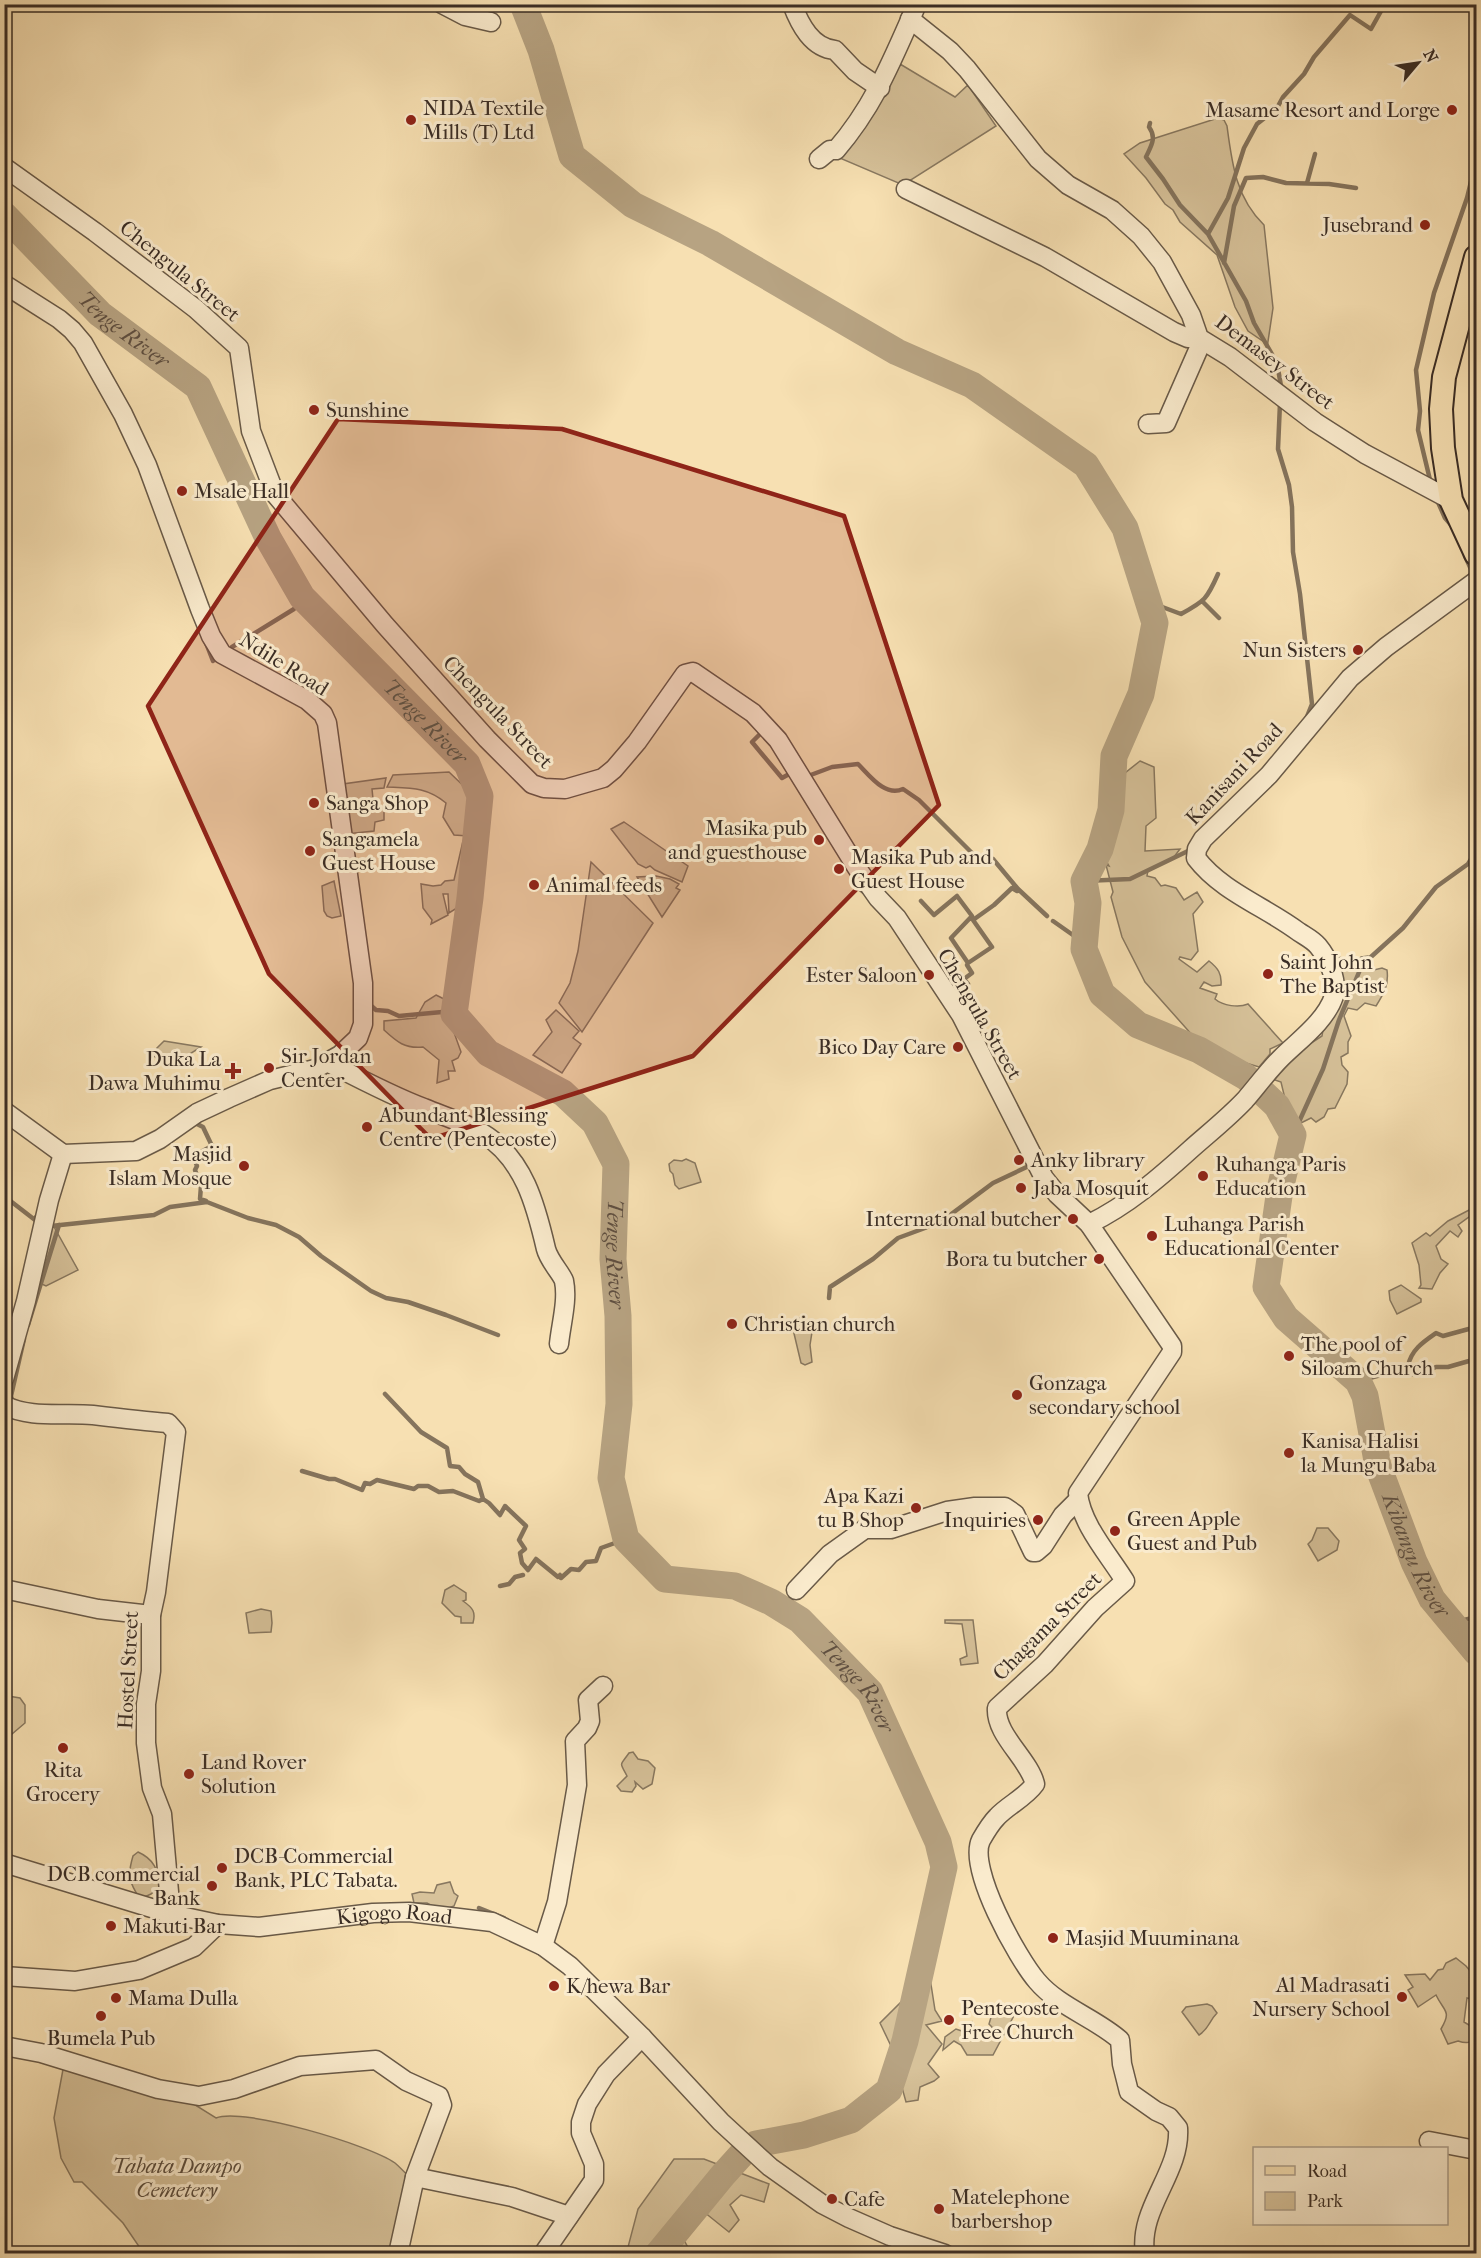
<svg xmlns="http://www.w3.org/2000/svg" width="1481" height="2258" font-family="'IM FELL French Canon',serif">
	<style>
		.green { fill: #d7c29a; stroke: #887860; stroke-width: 1.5 }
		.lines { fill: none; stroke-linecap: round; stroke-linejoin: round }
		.stream { stroke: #85745d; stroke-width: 4.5 }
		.river { stroke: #b7a382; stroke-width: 27 }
		.minor-casing { stroke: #695a48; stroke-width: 21 }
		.major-casing { stroke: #3a2d25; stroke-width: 26 }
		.minor { stroke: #faebcd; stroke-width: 18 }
		.major { stroke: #f7e0b2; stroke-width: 22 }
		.marked { fill: #8f2418; fill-opacity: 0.2; stroke: #8f2418; stroke-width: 4.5; stroke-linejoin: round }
		.poi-dot { fill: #8f2418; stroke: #faebcd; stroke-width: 2 }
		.labels { text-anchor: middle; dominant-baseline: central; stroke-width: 6; stroke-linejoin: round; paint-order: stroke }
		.poi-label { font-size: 21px; fill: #3a2d25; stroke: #faebcd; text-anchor: start }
		.street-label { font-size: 21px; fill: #3a2d25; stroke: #faebcd }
		.park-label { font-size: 21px; font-style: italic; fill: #594b3c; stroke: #faebcd }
		.water-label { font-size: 22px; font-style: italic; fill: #605041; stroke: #faebcd }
	</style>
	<rect width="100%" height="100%" fill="#f7e0b2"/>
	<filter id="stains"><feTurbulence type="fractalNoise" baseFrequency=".00333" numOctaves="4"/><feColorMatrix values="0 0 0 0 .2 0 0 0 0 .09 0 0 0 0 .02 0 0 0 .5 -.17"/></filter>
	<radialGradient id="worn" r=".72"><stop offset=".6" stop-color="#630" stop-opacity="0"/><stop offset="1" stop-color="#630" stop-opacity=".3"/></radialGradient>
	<path class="green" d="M900,64L955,97L968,85L996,126L903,185L835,156Z
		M1218,118L1224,120L1227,126C1232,164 1236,198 1264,225L1273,308L1267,348L1264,342L1248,331L1235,307L1217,255L1180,222L1173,210L1165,204L1146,178L1124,154L1140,143Z
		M1140,761L1154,767L1156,818L1146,826L1145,851L1180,849L1174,857L1148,870L1147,876L1155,878L1161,886L1165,885L1176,888L1184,900L1197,892L1203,902L1193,914L1198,951L1191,960L1180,957L1179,959L1197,972L1209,961C1218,968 1222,974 1221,985L1212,986L1204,982L1200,988L1217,994L1215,999C1223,1006 1239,1008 1248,1004L1283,1043L1270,1049V1054L1259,1067L1226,1057L1208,1044L1201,1045L1145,982L1122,937L1111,897L1113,892L1106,865L1109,866L1105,859L1125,773Z
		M449,772L473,795L476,800L468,836L454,835L443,817L446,803C427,787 411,788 387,787L393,775Z
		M386,778L384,788L372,789L373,799L344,804L343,784Z
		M384,808V820L375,822L374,831L346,834L345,810Z
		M624,822L688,866L682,882L655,870L650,866L646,868L638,864L611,829Z
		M463,841L462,848L467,853L463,882L467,883L465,903L449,913L448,894H443L448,915L431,924L432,920L423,908L421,884L433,886L441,885L445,881L454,880Z
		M591,862L653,923L582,1032L559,1003L570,983L578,951Z
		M656,876L670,879L679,884L676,888L680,890L662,917L637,877Z
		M334,881L341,916L332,918L327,916L324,911L322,886Z
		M1368,956L1372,960L1371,966L1374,970L1382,968L1387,970C1389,985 1384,993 1376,1006L1365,1003L1357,1010L1348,1008L1344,1016L1351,1036L1348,1042V1053L1341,1057L1342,1065L1348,1072L1347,1084L1335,1108L1328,1109L1324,1117L1316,1122L1311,1118L1295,1126L1291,1124L1281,1082L1272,1079L1302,1049L1322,1036L1334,959L1339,957L1350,960L1351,964L1353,965L1361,957Z
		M436,995L448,1001L444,1015L451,1024L461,1052L458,1058L452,1061L455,1071H448L449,1079L437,1083L439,1060L423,1047C405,1049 397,1042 384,1030V1021L416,1018L425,1002Z
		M556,1010L579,1031L573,1038L581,1044L562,1073L533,1055L552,1032L546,1020Z
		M164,1041L201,1047L169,1067L151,1054Z
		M686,1159L695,1163L701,1182L679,1189L675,1185L673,1174L670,1171L669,1164L674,1160L682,1161Z
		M1471,1209L1476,1217V1223L1469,1217L1458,1225L1462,1231L1458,1237L1450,1231L1436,1246L1441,1259L1448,1264L1440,1273L1432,1289L1419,1288L1421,1285L1419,1265L1412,1243L1426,1233L1430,1236L1448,1221Z
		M48,1216L78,1270L46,1286L35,1281Z
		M1401,1285L1421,1299V1302L1397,1314L1390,1300L1389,1291Z
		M804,1315L812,1332L810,1345L812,1362L805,1365L801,1363L792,1325L799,1323L800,1318Z
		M1317,1528H1328L1339,1541L1337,1550L1318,1561L1308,1544L1312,1540Z
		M454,1585L466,1593V1600L463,1601C473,1608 476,1612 473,1623H461V1617L455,1616L442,1603L445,1590Z
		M261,1609L271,1611L272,1623L271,1632L249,1633L246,1613Z
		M945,1620H973L978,1663L961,1665L960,1659L967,1656L962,1624L945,1623Z
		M8,1696L20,1698L25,1705V1723L12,1734L5,1728V1699Z
		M633,1752L638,1759L648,1761L655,1768L652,1784L643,1789L635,1782L636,1786L632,1792L621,1791L617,1786L627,1776C619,1761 620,1766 629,1753Z
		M138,1852C154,1859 158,1870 160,1886L151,1894L140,1899C129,1882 127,1876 133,1856Z
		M450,1882L454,1893L458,1896L454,1906L441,1911L427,1903H414L412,1894L420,1892L434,1893L437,1885Z
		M1456,1958L1466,1966L1476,1978V2000L1467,1998L1464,2022L1474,2028L1476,2037C1470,2043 1467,2044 1458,2041L1448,2044L1441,2029C1452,2010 1444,2012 1436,1995L1418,2007L1408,1990L1413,1987L1405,1975L1425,1974L1430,1980L1438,1970L1443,1969L1446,1963Z
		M930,1978L935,2010L942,2021L926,2025L942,2044L928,2064L939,2077L934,2081L920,2087L918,2100L906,2102L901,2084L893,2081C887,2068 885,2059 891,2046L880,2023L906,1997L914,1979Z
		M1207,2004L1212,2006L1217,2013C1209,2021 1209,2029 1199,2035L1182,2012L1186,2007Z
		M1017,2010L993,2055H967L961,2045L954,2041L943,2050L945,2037L956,2029L965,2032L972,2022L977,2032L986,2037L992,2027L989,2024L992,2014Z
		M64,2064L184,2098L216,2118C243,2107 370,2145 395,2163C402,2169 409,2177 415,2183L399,2253L161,2254L158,2247L140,2248L123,2223L82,2182H74L61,2158L54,2118Z
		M674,2159H704L769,2184L764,2202L741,2195L730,2205L739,2220L729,2232L704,2212L684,2240L691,2253H632L628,2247L638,2209Z"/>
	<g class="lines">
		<path class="stream" d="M1150,123L1149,127C1157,138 1151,146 1146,157L1163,179L1180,205L1208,234L1246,301L1254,323L1277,363L1281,386
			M1307,183L1315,154
			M1208,234L1228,198L1244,148L1257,124L1277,108L1283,97L1304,74L1314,57L1350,15L1371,29L1385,4
			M1224,263L1234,206L1246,178L1263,177L1286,183L1329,184L1356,188
			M1280,403L1278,449L1289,485L1292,507L1293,552L1300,594L1312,704L1306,719
			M1431,484L1418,430L1420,411L1416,370L1434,293L1467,198L1476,161
			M1437,500L1445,518L1452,526
			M1465,556L1475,578
			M1149,602L1181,614C1205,601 1207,599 1218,574
			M1203,602L1219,618
			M206,643L213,661
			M232,647L294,609L302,597
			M764,730L752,742L782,778L791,773L792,774
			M807,774L808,776L832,767L858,764C870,776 885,797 903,789L919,800L973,854L993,859L1018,889L1047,916
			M853,876L857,887L865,893
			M1084,881L1130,879L1188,851L1191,848
			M921,901L934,915L957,896L972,916L951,938L968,963L992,947L973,920L994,905L1012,888L1017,891
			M1053,921L1080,940L1084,949
			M968,984L964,979L972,973L967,965L968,963
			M368,1003L376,1010L388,1011L399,1016L442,1012L454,1014
			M195,1121L193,1122L203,1127L212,1146L193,1156L197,1166L195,1170L201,1186L200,1199L206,1201
			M1293,1135L1323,1069L1339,1020L1362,965L1403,928L1436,887L1468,864L1476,851
			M4,1196L35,1220L36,1217
			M51,1226L154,1215L170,1207L207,1202L248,1218L276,1225L299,1237L321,1256L371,1291L386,1298L408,1302L446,1315L498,1335
			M829,1298L830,1287L873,1259L898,1238L925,1228L950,1215L993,1183L1031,1165L1030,1163
			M28,1325L59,1225
			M1395,1372L1408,1366C1411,1350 1423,1342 1436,1333L1443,1336L1476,1327
			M1358,1381L1381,1375L1420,1374L1436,1367H1448L1476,1359
			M385,1394L421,1432L447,1448L450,1466L459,1467L465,1474L478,1482L483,1499L489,1503L500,1515L505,1506L526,1526L519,1540L525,1549L520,1553L522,1563L528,1570L536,1559L558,1577L560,1575L561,1578L571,1569L579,1570L586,1562L596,1561L601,1548L626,1539
			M13,1404L11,1396L24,1339
			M302,1471L329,1479H335L362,1490L365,1483L370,1484L377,1480L414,1489L418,1486H428L439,1492L453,1491L479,1501L483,1499
			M500,1586L509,1584L515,1577L523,1575
			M771,1602L780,1595
			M1453,1623L1476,1617
			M479,1908L504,1918"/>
		<g class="river">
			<path id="s1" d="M523,4L541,50L572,156L633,205L710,243L897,352L972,385L1086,465L1125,528L1155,623L1141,694L1114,756L1111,810L1100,849L1084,881L1088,903L1084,949L1102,994L1138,1025L1199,1050L1246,1077L1277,1106L1293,1135L1280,1189L1266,1287L1286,1318L1358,1381L1365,1396L1378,1466L1414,1562L1432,1599L1476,1652"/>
			<path id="s2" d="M4,215L100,314L198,387L268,538L302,597L467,764L480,796L470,898L454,1014L488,1053L563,1093L595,1123L616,1164L613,1259L618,1316L619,1404L611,1478L626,1539L665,1579L735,1586L771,1602L800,1620L870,1692L938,1842L944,1867L905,2041L889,2090L851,2120L804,2135L756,2144L742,2154L723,2175L658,2254"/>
		</g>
		<g class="minor-casing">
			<g id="minor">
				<path d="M442,4L465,16L491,22"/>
				<path d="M792,4C800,25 812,48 835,50L855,71L880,88"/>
				<path d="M910,19L950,51L967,69L1038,159L1068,185L1112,210L1141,236L1162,262L1191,315L1199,338L1230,357L1315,422L1365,454L1451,500"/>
				<path d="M819,159L830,150H836C875,105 893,58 917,4"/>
				<path d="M4,167L95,232L196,309L239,348L251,431L275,494L385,625L487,739L532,784L544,788L565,789L603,778L614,769L637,742L685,674L693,672L753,713L778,740L857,868L878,898L897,918L961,1015L1044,1178L1057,1194L1089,1224L1172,1346V1352L1078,1493C1081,1524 1109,1555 1125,1581L1095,1608L1045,1664L997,1708C995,1735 1029,1759 1035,1784C1025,1798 1008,1805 997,1817C991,1823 985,1833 981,1840C967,1868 1018,1959 1037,1981C1059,2007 1095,2018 1120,2040L1122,2064L1129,2092L1156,2111L1169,2117L1178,2128C1181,2173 1138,2208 1145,2254"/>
				<path d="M906,189L1045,257L1174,332L1188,338H1199"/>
				<path d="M4,284L59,319L72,330L83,343L123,414L147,465L200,609L211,636L222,654L307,700L323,714L327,723L363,983V1024L358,1038L340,1055L315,1069L270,1080L229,1098L197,1113L160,1139L136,1151L63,1154L4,1111"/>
				<path d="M1148,424L1166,423L1202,341"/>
				<path d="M329,1063C360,1079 392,1096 424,1108C443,1116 464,1122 482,1133C524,1158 536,1206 546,1249C549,1261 562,1274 564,1281C568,1300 561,1324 559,1344"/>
				<path d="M1089,1224C1128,1205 1159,1178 1191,1149C1209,1133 1228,1118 1245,1100C1257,1086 1268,1071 1281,1058C1298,1041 1326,1021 1334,996C1338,980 1328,958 1318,946C1313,940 1305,936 1299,932C1266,907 1222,892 1196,858L1197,849L1203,839L1269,775L1350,678L1386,647L1476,581"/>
				<path d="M4,1379L26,1301L49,1200L63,1154"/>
				<path d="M4,1405C30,1419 65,1412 93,1415C118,1418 143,1421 168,1423L176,1432L156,1592L151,1615V1671L146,1704V1743L152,1788L162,1814L171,1914"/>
				<path d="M4,1589L98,1609L151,1615"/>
				<path d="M796,1590L830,1554L865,1529H891L947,1511L975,1507H1005L1015,1514L1033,1552H1036L1043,1546L1063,1515L1078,1500"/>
				<path id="s3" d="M4,1863L171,1914L218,1924L259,1927L373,1913L409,1912L492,1922L543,1946L570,1966L642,2037L721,2122L770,2167L822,2204L849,2218L890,2236L945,2254"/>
				<path d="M543,1946L557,1902L577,1785L575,1741L587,1728L590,1721L588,1700L603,1686"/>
				<path d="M4,1976L75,1981L139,1970L194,1947L218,1924"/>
				<path d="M4,2046L41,2053L158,2089L199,2096L234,2089L300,2066L376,2060L406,2081L439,2096L442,2105L415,2177L398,2254"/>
				<path d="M1429,2141L1476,2150"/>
				<path d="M415,2177L512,2197L569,2216"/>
				<path d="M543,2254L594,2180V2164L581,2133V2122L587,2104L606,2074L642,2037"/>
			</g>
		</g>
		<g class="major-casing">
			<path id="major" d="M1476,257L1444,377L1441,409L1443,448L1451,500L1476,554"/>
		</g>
		<use href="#minor" class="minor"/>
		<use href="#major" class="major"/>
	</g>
	<path class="marked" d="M338,419L562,429L844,516L939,805L693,1056L431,1139L269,974L148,706Z"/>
	<g class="poi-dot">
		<circle cx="1452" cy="110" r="6"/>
		<circle cx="411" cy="120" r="6"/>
		<circle cx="1425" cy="225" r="6"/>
		<circle cx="314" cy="410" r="6"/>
		<circle cx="182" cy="491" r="6"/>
		<circle cx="1358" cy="650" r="6"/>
		<circle cx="314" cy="803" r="6"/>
		<circle cx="819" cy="840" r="6"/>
		<circle cx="310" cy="851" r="6"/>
		<circle cx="839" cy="869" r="6"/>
		<circle cx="534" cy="885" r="6"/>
		<circle cx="1268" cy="974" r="6"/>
		<circle cx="929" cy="975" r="6"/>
		<circle cx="958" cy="1047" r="6"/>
		<circle cx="269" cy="1068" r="6"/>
		<path d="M230 1062h6v6h6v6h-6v6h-6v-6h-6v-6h6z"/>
		<circle cx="367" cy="1127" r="6"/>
		<circle cx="1019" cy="1160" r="6"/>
		<circle cx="244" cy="1166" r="6"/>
		<circle cx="1203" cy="1176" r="6"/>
		<circle cx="1021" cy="1188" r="6"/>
		<circle cx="1073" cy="1219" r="6"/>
		<circle cx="1152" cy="1236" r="6"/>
		<circle cx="1099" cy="1259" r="6"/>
		<circle cx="732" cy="1324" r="6"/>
		<circle cx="1289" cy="1356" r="6"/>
		<circle cx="1017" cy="1395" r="6"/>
		<circle cx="1289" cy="1453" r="6"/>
		<circle cx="916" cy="1508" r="6"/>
		<circle cx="1038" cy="1520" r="6"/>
		<circle cx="1115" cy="1531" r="6"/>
		<circle cx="63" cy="1748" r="6"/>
		<circle cx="189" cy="1774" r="6"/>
		<circle cx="222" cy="1868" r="6"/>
		<circle cx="212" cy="1886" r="6"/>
		<circle cx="111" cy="1926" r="6"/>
		<circle cx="1053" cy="1938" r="6"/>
		<circle cx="554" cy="1986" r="6"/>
		<circle cx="1402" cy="1997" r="6"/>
		<circle cx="116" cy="1998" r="6"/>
		<circle cx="101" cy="2016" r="6"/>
		<circle cx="949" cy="2020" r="6"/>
		<circle cx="832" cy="2199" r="6"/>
		<circle cx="939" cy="2209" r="6"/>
	</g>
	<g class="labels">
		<g class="poi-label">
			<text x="423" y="108">NIDA Textile<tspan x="423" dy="24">Mills (T) Ltd</tspan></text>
			<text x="1440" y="110" text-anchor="end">Masame Resort and Lorge</text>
			<text x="1413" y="225" text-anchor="end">Jusebrand</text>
			<text x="326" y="410">Sunshine</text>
			<text x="194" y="491">Msale Hall</text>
			<text x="1346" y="650" text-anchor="end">Nun Sisters</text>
			<text x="326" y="803">Sanga Shop</text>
			<text x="807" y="828" text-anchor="end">Masika pub<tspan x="807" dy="24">and guesthouse</tspan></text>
			<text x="322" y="839">Sangamela<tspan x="322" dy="24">Guest House</tspan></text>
			<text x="851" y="857">Masika Pub and<tspan x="851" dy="24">Guest House</tspan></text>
			<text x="546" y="885">Animal feeds</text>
			<text x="1280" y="962">Saint John<tspan x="1280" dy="24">The Baptist</tspan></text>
			<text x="917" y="975" text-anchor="end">Ester Saloon</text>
			<text x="946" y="1047" text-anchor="end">Bico Day Care</text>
			<text x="281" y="1056">Sir Jordan<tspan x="281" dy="24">Center</tspan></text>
			<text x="221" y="1059" text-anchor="end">Duka La<tspan x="221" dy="24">Dawa Muhimu</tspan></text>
			<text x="379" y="1115">Abundant Blessing<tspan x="379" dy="24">Centre (Pentecoste)</tspan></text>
			<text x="232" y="1154" text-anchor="end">Masjid<tspan x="232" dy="24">Islam Mosque</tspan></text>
			<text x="1031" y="1160">Anky library</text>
			<text x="1215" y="1164">Ruhanga Paris<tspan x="1215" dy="24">Education</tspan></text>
			<text x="1033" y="1188">Jaba Mosquit</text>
			<text x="1061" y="1219" text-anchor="end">International butcher</text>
			<text x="1164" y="1224">Luhanga Parish<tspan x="1164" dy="24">Educational Center</tspan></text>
			<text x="1087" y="1259" text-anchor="end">Bora tu butcher</text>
			<text x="744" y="1324">Christian church</text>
			<text x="1301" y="1344">The pool of<tspan x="1301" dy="24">Siloam Church</tspan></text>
			<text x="1029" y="1383">Gonzaga<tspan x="1029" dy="24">secondary school</tspan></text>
			<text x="1301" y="1441">Kanisa Halisi<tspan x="1301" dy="24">la Mungu Baba</tspan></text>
			<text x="904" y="1496" text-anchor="end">Apa Kazi<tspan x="904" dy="24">tu B Shop</tspan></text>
			<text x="1127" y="1519">Green Apple<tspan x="1127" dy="24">Guest and Pub</tspan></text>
			<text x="1026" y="1520" text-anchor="end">Inquiries</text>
			<text x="201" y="1762">Land Rover<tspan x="201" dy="24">Solution</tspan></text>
			<text x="63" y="1770" text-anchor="middle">Rita<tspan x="63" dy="24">Grocery</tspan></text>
			<text x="234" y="1856">DCB-Commercial<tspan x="234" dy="24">Bank, PLC Tabata.</tspan></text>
			<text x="200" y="1874" text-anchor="end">DCB commercial<tspan x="200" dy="24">Bank</tspan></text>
			<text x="123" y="1926">Makuti Bar</text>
			<text x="1065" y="1938">Masjid Muuminana</text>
			<text x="1390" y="1985" text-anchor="end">Al Madrasati<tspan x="1390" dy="24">Nursery School</tspan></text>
			<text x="566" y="1986">K/hewa Bar</text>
			<text x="128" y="1998">Mama Dulla</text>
			<text x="961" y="2008">Pentecoste<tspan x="961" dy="24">Free Church</tspan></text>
			<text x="101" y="2038" text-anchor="middle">Bumela Pub</text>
			<text x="951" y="2197">Matelephone<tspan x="951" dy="24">barbershop</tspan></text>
			<text x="844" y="2199">Cafe</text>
		</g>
		<g class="street-label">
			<text transform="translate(180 271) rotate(39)">Chengula Street</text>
			<text transform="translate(1275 362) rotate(37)">Demasey Street</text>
			<text transform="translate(284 664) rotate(32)">Ndile Road</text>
			<text transform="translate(498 712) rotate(46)">Chengula Street</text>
			<text transform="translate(1234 774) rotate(-47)">Kanisani Road</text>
			<text transform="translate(980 1014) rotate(60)">Chengula Street</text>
			<text transform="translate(1047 1626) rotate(-45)">Chagama Street</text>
			<text transform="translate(128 1670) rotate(-87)">Hostel Street</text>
			<text stroke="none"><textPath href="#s3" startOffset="400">Kigogo Road</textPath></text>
		</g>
		<g class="park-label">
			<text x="177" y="2166">Tabata Dampo<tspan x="177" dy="24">Cemetery</tspan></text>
		</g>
		<g class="water-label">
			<text stroke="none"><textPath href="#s2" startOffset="166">Tenge River</textPath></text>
			<text stroke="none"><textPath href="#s2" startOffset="670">Tenge River</textPath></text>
			<text stroke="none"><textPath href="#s2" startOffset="1300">Tenge River</textPath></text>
			<text stroke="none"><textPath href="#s1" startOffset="2038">Kibangu River</textPath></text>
			<text stroke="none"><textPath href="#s2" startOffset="1876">Tenge River</textPath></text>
		</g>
	</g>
	<rect width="1481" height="2258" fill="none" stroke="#f7e0b2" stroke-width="24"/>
	<rect x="6" y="6" width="1469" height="2246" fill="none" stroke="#3a2d25" stroke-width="3"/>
	<rect x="12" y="12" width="1457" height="2234" fill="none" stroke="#3a2d25" stroke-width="1.5"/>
	<rect x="1253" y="2147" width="195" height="78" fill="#faebcd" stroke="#ad9f8a" stroke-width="1.5"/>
	<rect x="1265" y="2166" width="30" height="9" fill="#f7e0b2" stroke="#ad9f8a" stroke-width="1.5"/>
	<text x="1307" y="2177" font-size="18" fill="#3a2d25">Road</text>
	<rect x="1265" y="2192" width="30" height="18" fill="#d7c29a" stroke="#ad9f8a" stroke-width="1.5"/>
	<text x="1307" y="2207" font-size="18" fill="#3a2d25">Park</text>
	<g transform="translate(1418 63) rotate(61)" stroke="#faebcd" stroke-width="4.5" paint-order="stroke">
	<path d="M0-4.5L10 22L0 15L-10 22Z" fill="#3a2d25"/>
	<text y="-9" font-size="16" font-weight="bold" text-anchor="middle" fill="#3a2d25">N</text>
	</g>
	<rect width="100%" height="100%" filter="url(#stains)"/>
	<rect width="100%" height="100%" fill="url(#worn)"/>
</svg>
